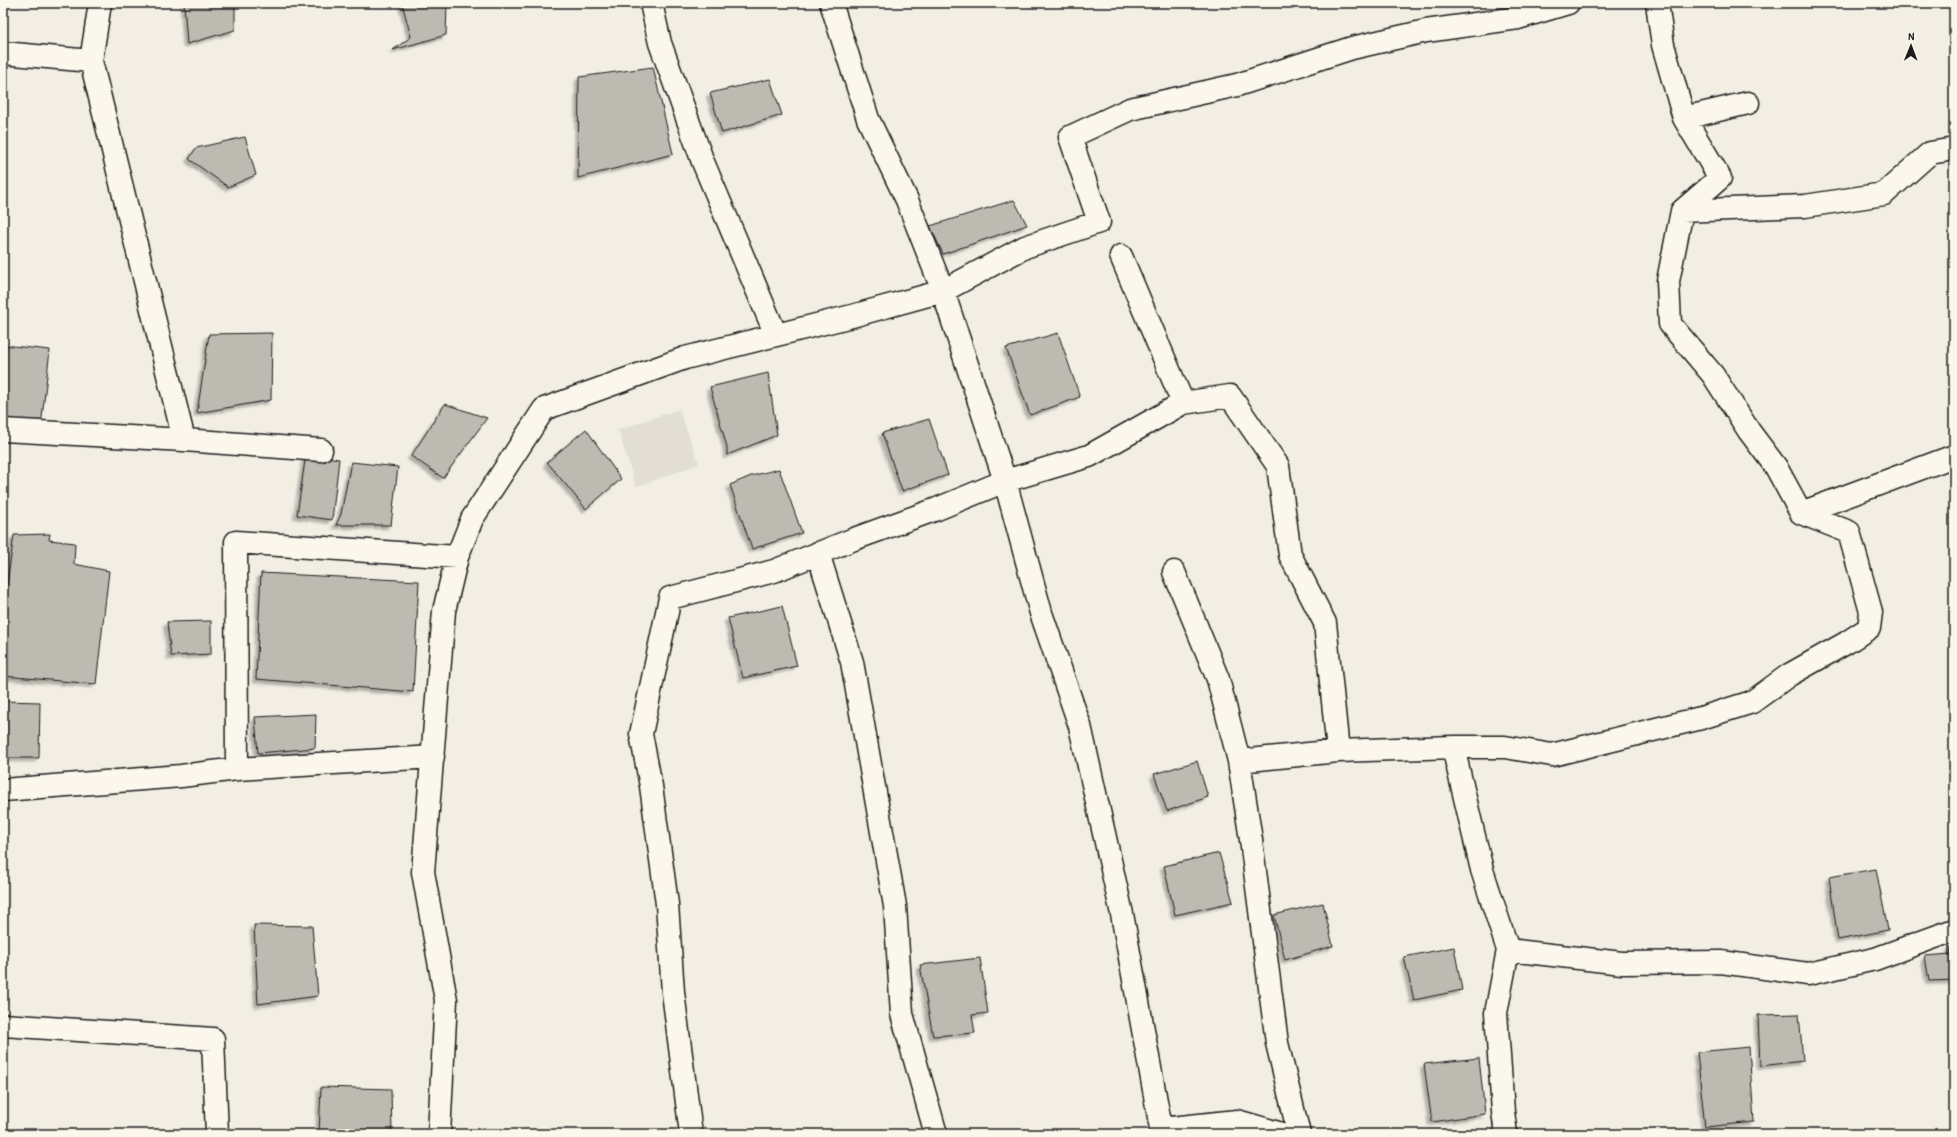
<svg xmlns="http://www.w3.org/2000/svg" width="1957" height="1137" font-family="'Patrick Hand',sans-serif">
	<style>
		.built { fill: #e2ded5 }
		.building { fill: #bdbab1; stroke: #1c1c1c; filter: url(#shadow) }
		.lines { fill: none; stroke-linecap: round; stroke-linejoin: round }
		.minor-casing { stroke: #1c1c1c; stroke-width: 25 }
		.minor { stroke: #fbf7ec; stroke-width: 22 }
	</style>
	<defs>
		<filter id="shadow"><feDropShadow dx="-3.5" dy="3.5" stdDeviation="1" flood-color="#0004"/></filter>
	</defs>
	<rect width="100%" height="100%" fill="#f2eee4"/>
	<filter id="ink" filterUnits="userSpaceOnUse"><feTurbulence type="fractalNoise" baseFrequency=".025" numOctaves="2"/><feDisplacementMap in="SourceGraphic" scale="8" xChannelSelector="R" yChannelSelector="G"/><feConvolveMatrix kernelMatrix="1 2 1 2 8 2 1 2 1" color-interpolation-filters="sRGB"/></filter>
	<g filter="url(#ink)">
		<path class="built" d="M679,409L699,464L636,487L618,430Z"/>
		<path class="building" d="M184,3H235V30L187,44Z
			M402,3H447L446,35L393,50L411,37Z
			M653,67L673,154L578,178L579,77Z
			M770,79L782,115L722,133L710,93Z
			M245,137L256,175L228,187L189,159L196,148Z
			M1014,200L1027,225L943,254L930,226Z
			M272,333L271,400L197,413L209,334Z
			M1058,333L1080,397L1030,415L1006,348Z
			M3,345L50,350L41,426L3,422Z
			M768,373L777,435L727,455V447L710,387Z
			M445,404L487,418L443,478L411,456Z
			M929,419L948,475L902,491L882,433Z
			M586,429L621,479L586,509L547,462Z
			M306,454L339,459L332,520L297,515Z
			M351,462L398,467L391,525H336L341,514Z
			M779,469L802,533L752,549L730,485L751,476Z
			M50,534L49,540L75,543L74,564L109,571L96,684L3,676V612L14,535Z
			M261,573L419,581L413,692L256,679Z
			M782,606L797,666L743,678L728,618Z
			M211,621V654L171,656L167,622Z
			M3,701L40,702L39,758H3Z
			M316,714L315,748L258,753L255,717Z
			M1197,761L1208,797L1167,811L1154,774Z
			M1219,853L1233,902L1175,915L1164,866Z
			M1876,869L1888,930L1838,940L1829,877Z
			M1323,903L1333,946L1285,960L1274,915Z
			M254,925L312,926L318,996L258,1004Z
			M1454,947L1462,990L1414,1000L1404,957Z
			M1950,947H1954V980L1929,981L1925,956L1951,954Z
			M980,958L988,1013L972,1015L975,1033L933,1036L920,965Z
			M1799,1014L1803,1061L1760,1066L1758,1015Z
			M1749,1047L1754,1122L1705,1127L1697,1052Z
			M1479,1058L1485,1114L1432,1122L1424,1064Z
			M321,1087L391,1089L392,1134H319Z"/>
		<g class="lines">
			<g class="minor-casing">
				<path id="minor" d="M651,3L660,43L703,162L776,335
					M831,3L868,119L907,200L943,291L1005,481L1041,613L1080,726L1122,914L1162,1134
					M3,53L91,61
					M1684,118L1748,103
					M1682,211L1805,206L1884,194L1930,153L1954,149
					M1121,256L1183,403
					M3,430L184,440L91,61L100,3
					M184,440L321,450
					M1801,513L1954,456
					M818,553L852,662L895,906L902,1014L936,1134
					M1174,572L1218,679L1239,761L1251,840L1277,1043L1299,1134
					M1453,747H1505L1552,755L1701,718L1752,702L1789,675L1846,643L1869,628L1871,612L1849,532L1801,513L1776,467L1749,431L1713,375L1670,324L1668,281L1682,211L1720,178L1684,118L1663,45L1657,3
					M1239,761L1338,751L1453,747L1482,870L1508,950L1496,1013L1503,1112L1506,1134
					M237,769L236,542L457,557
					M3,790L181,776L237,769L433,757
					M1508,950L1622,963L1721,962L1808,974L1875,959L1954,930
					M3,1025L213,1039L217,1134
					M1162,1129L1237,1121L1282,1134
					M439,1134L446,1000L423,872L444,611L457,557L472,519L544,409L685,358L852,316L943,291L1025,247L1099,222L1070,137L1130,109L1237,85L1352,48L1426,31L1518,18L1568,3
					M691,1134L673,992L667,904L651,786L641,734L670,598L774,571L854,539L937,509L1005,481L1089,456L1183,403L1230,396L1278,466L1290,555L1325,623L1338,751"/>
			</g>
			<use href="#minor" class="minor"/>
		</g>
	</g>
	<rect width="1957" height="1137" fill="none" stroke="#fbf7ec" stroke-width="16"/>
	<rect x="8" y="8" width="1941" height="1121" fill="none" stroke="#1c1c1c" stroke-width="1.5" filter="url(#ink)"/>
	<g transform="translate(1911 46) rotate(1)" stroke="#fbf7ec" stroke-width="3" paint-order="stroke">
	<path d="M0-3L7 15L0 10L-7 15Z" fill="#1c1c1c"/>
	<text y="-6" font-size="11" font-weight="bold" text-anchor="middle" fill="#1c1c1c">N</text>
	</g>
</svg>
